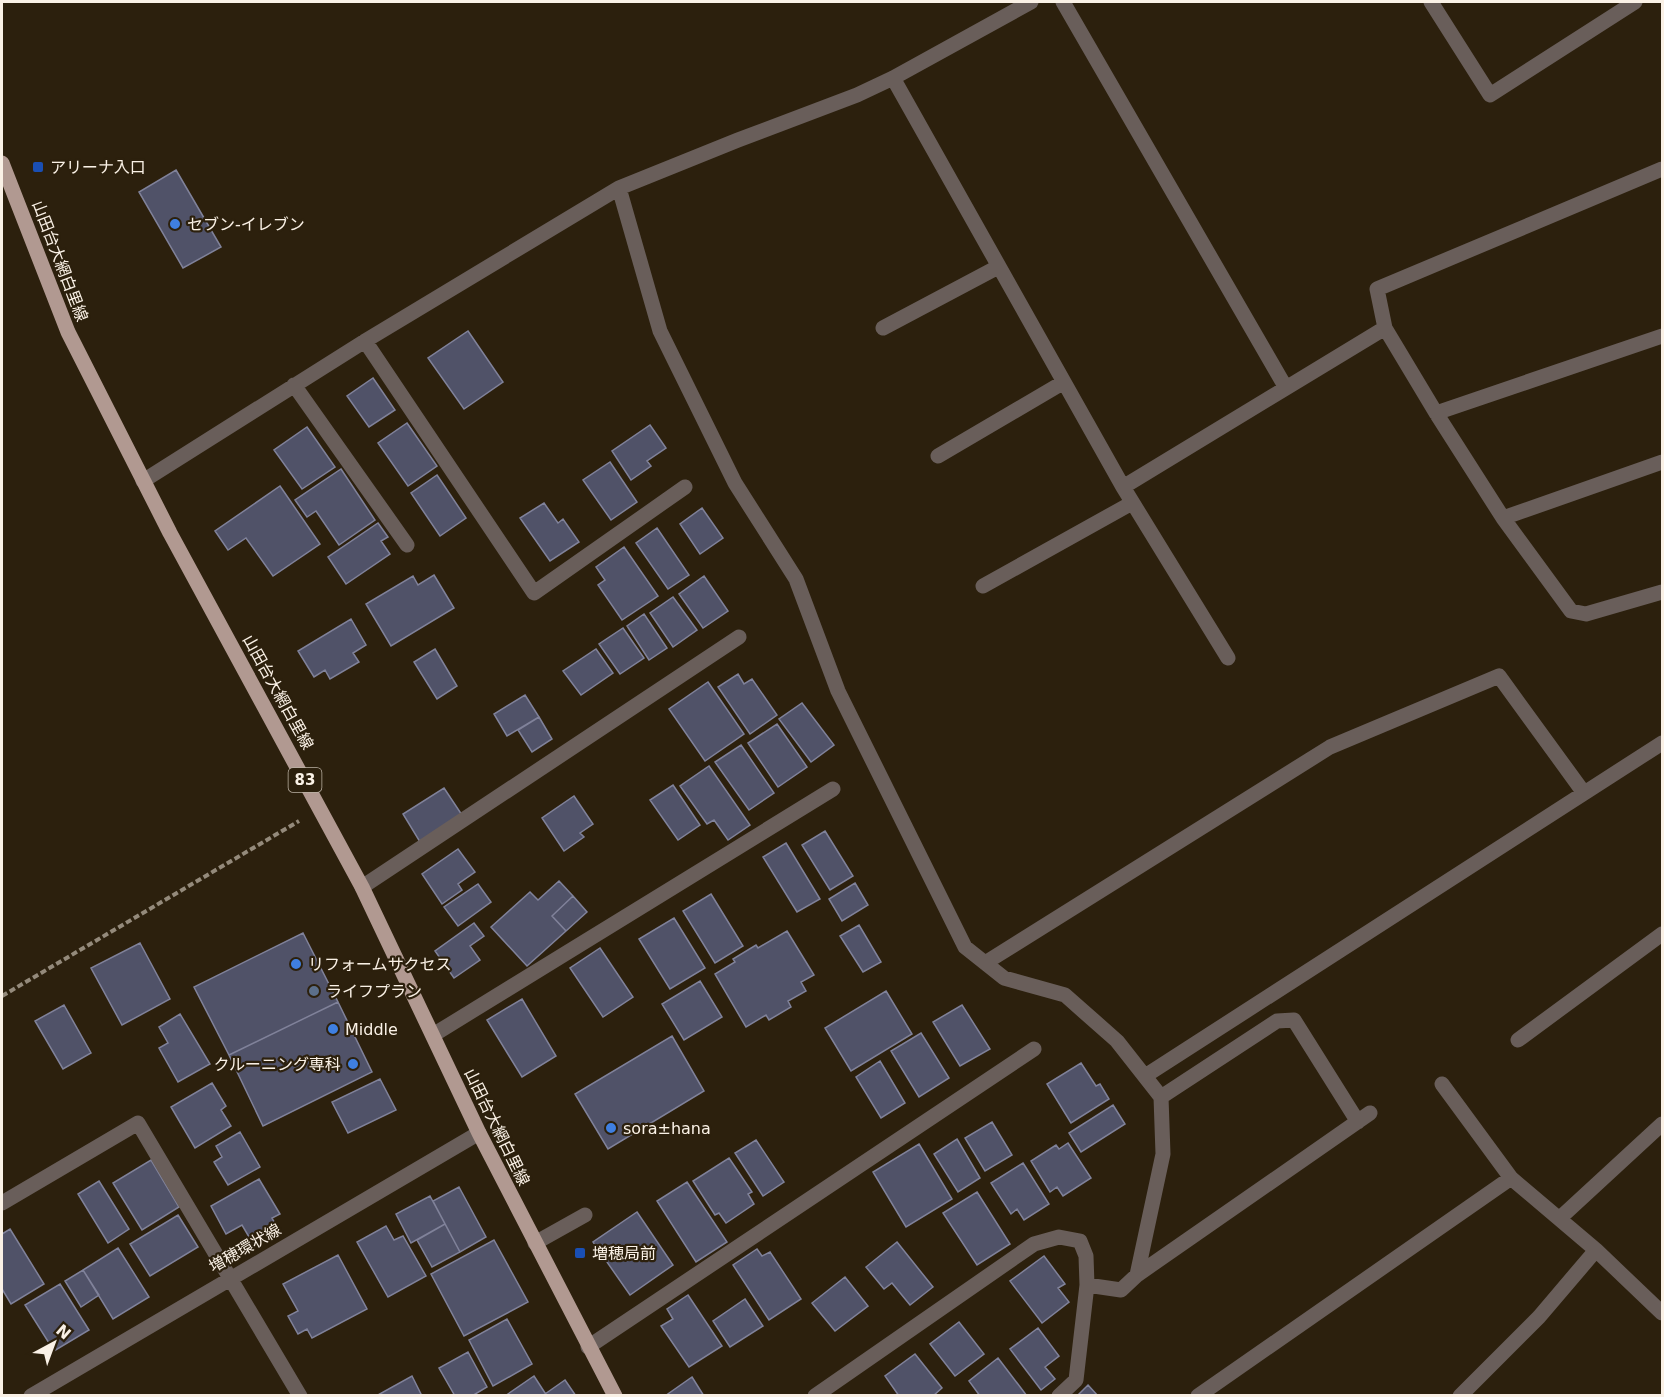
<svg xmlns="http://www.w3.org/2000/svg" width="1664" height="1397" font-family="'DejaVu Sans','Noto Sans JP',sans-serif">
	<style>
		.building { fill: #505268; stroke: #80829a; stroke-width: 1.5 }
		.lines { fill: none; stroke-linecap: round; stroke-linejoin: round }
		.path { stroke: #948a7b; stroke-width: 4; stroke-dasharray: 6 3; stroke-linecap: butt }
		.minor { stroke: #695e5a; stroke-width: 15 }
		.major { stroke: #b19991; stroke-width: 15 }
		.transit-dot { fill: #1a4fb4; stroke: #2c200d; stroke-width: 2 }
		.shop-dot { fill: #3f7fe0; stroke: #2c200d; stroke-width: 2 }
		.service-dot { fill: #5c6f8a; stroke: #2c200d; stroke-width: 2 }
		.labels { text-anchor: middle; dominant-baseline: central; stroke-width: 4.5; stroke-linejoin: round; paint-order: stroke }
		.shield { fill: #2c200d; stroke: #bcb2a5; stroke-width: 1.5 }
		.shield-label { font-size: 15px; font-weight: bold; fill: #faf1e6 }
		.poi-label { font-size: 16px; fill: #faf1e6; stroke: #2c200d; text-anchor: start }
		.street-label { font-size: 16px; fill: #faf1e6; stroke: #2c200d }
	</style>
	<rect width="100%" height="100%" fill="#2c200d"/>
	<path class="building" d="M176,170L221,247L183,268L139,192Z
		M468,331L503,382L464,409L428,358Z
		M373,378L395,410L369,427L347,396Z
		M407,423L437,466L408,486L378,443Z
		M650,425L666,448L647,461L651,466L631,480L612,451Z
		M307,427L335,467L302,489L274,450Z
		M610,462L637,502L611,520L583,480Z
		M341,469L375,520L339,545L316,511L307,517L295,500Z
		M437,475L466,518L440,536L411,493Z
		M280,486L320,544L273,576L246,538L228,550L215,531Z
		M544,503L558,523L563,519L579,542L550,561L520,518Z
		M702,508L723,538L700,554L680,524Z
		M378,523L388,537L381,541L390,554L346,584L328,557Z
		M657,528L689,575L668,589L636,543Z
		M624,547L658,596L622,620L598,585L605,580L596,567Z
		M434,575L454,608L391,646L366,604L413,576L418,585Z
		M704,576L728,611L703,628L679,594Z
		M673,597L697,630L673,647L650,613Z
		M644,614L667,648L649,660L627,626Z
		M351,619L366,645L353,653L359,662L330,679L325,670L314,677L298,651Z
		M623,628L644,658L620,674L599,644Z
		M435,649L457,686L437,699L414,662Z
		M596,649L613,673L581,695L563,671Z
		M738,674L744,684L752,679L777,715L750,734L718,687Z
		M708,682L744,734L705,761L669,709Z
		M525,695L539,717L507,736L494,714Z
		M802,703L834,745L811,762L779,719Z
		M539,717L552,739L532,752L518,730Z
		M777,724L807,767L778,787L748,743Z
		M741,745L774,793L749,810L715,762Z
		M709,766L750,825L728,840L714,820L707,824L680,786Z
		M673,785L700,825L678,840L650,800Z
		M444,788L462,815L420,842L403,814Z
		M574,796L593,824L580,833L584,837L564,851L542,818Z
		M825,831L853,876L830,890L802,845Z
		M786,843L820,899L797,912L763,857Z
		M458,849L475,872L458,884L462,890L442,904L422,874Z
		M559,881L573,896L552,916L566,931L527,966L491,927L530,892L538,900Z
		M855,883L868,905L842,921L829,899Z
		M478,884L491,902L458,926L444,907Z
		M711,894L743,946L715,963L683,911Z
		M573,896L587,912L566,931L552,916Z
		M674,918L705,968L670,989L639,939Z
		M474,923L484,936L470,946L480,960L454,978L435,951Z
		M859,925L881,962L863,972L840,936Z
		M787,931L814,975L801,982L806,991L788,1001L791,1007L769,1020L766,1015L746,1027L715,974L735,962L733,959L756,945L758,948Z
		M303,933L338,1002L229,1055L194,987Z
		M140,943L170,999L122,1025L91,968Z
		M600,948L633,997L603,1017L570,968Z
		M700,981L722,1017L684,1040L662,1004Z
		M886,991L912,1034L851,1071L825,1028Z
		M522,999L556,1056L522,1077L487,1020Z
		M338,1002L372,1072L263,1126L229,1055Z
		M64,1005L91,1053L63,1069L35,1021Z
		M962,1005L990,1049L960,1066L933,1022Z
		M180,1014L210,1064L178,1082L159,1048L168,1043L159,1027Z
		M921,1033L949,1078L919,1097L891,1051Z
		M672,1036L704,1091L608,1149L575,1094Z
		M880,1061L905,1103L881,1118L856,1077Z
		M1081,1063L1096,1086L1100,1084L1109,1099L1071,1123L1047,1084Z
		M380,1079L396,1110L348,1133L332,1102Z
		M212,1083L226,1106L221,1110L231,1126L195,1148L171,1107Z
		M1113,1105L1125,1124L1081,1152L1069,1133Z
		M992,1122L1012,1155L985,1171L965,1138Z
		M240,1132L260,1167L228,1185L214,1162L222,1157L216,1146Z
		M957,1139L980,1178L958,1192L934,1154Z
		M756,1140L784,1182L763,1196L735,1153Z
		M1068,1143L1091,1178L1063,1196L1057,1187L1050,1192L1031,1161L1056,1145L1059,1149Z
		M919,1144L952,1199L906,1227L873,1172Z
		M729,1158L752,1192L748,1194L754,1204L726,1223L719,1213L715,1215L693,1181Z
		M151,1160L179,1207L142,1230L113,1183Z
		M1023,1163L1049,1204L1024,1220L1017,1209L1011,1214L991,1183Z
		M259,1179L280,1214L272,1218L277,1227L252,1242L242,1225L226,1234L211,1206Z
		M99,1181L129,1229L108,1243L78,1194Z
		M687,1182L727,1242L696,1262L657,1201Z
		M459,1187L486,1237L460,1252L433,1201Z
		M977,1192L1010,1244L977,1265L943,1213Z
		M430,1196L445,1224L411,1243L396,1214Z
		M637,1212L673,1265L630,1295L593,1242Z
		M178,1215L198,1247L150,1276L130,1244Z
		M445,1224L460,1252L432,1267L417,1240Z
		M386,1226L394,1240L403,1236L426,1276L388,1297L357,1242Z
		M10,1229L44,1284L11,1304L2,1289V1234Z
		M494,1240L528,1302L464,1336L431,1274Z
		M897,1242L933,1287L910,1305L892,1283L884,1289L866,1267Z
		M118,1248L149,1297L113,1319L83,1270Z
		M757,1249L762,1256L770,1252L801,1299L769,1320L733,1265Z
		M338,1255L367,1309L312,1338L307,1329L298,1334L288,1316L298,1311L283,1284Z
		M1044,1256L1065,1284L1058,1288L1069,1302L1042,1323L1010,1281Z
		M83,1270L99,1295L81,1307L65,1281Z
		M845,1277L868,1306L835,1331L812,1303Z
		M60,1284L89,1330L54,1351L25,1305Z
		M688,1295L722,1346L689,1367L661,1326L673,1319L667,1309Z
		M745,1299L763,1326L730,1347L713,1321Z
		M507,1319L532,1364L493,1386L469,1340Z
		M959,1322L984,1354L955,1376L930,1344Z
		M1038,1328L1059,1356L1045,1367L1055,1379L1041,1390L1010,1349Z
		M468,1352L487,1387L472,1396H455L439,1368Z
		M915,1354L942,1388L933,1396H899L885,1376Z
		M998,1358L1027,1396H980L969,1381Z
		M412,1376L422,1396H376Z
		M534,1376L547,1396H505Z
		M692,1377L704,1396H665Z
		M565,1380L576,1396H547L545,1394Z
		M1088,1385L1098,1396H1077Z"/>
	<g class="lines">
		<path class="path" d="M2,996L299,821"/>
		<path class="minor" d="M1063,2L1286,388
			M1431,2L1490,95L1635,2
			M893,78L1123,487L1228,658
			M1662,169L1377,289L1385,328L1436,413L1503,518L1571,611L1586,614L1662,592
			M619,188L660,331L735,483L796,579L838,691L965,947L1004,978L1065,995L1117,1041L1161,1097L1163,1154L1137,1275
			M883,328L998,267
			M365,341L534,593L685,487
			M294,385L407,545
			M1436,413L1662,336
			M938,456L1064,382
			M143,481L365,341L619,188L738,140L857,95L893,78L1031,2
			M1123,487L1385,328
			M1503,518L1662,462
			M983,586L1132,503
			M362,887L739,637
			M985,963L1330,747L1499,676L1584,793
			M433,1035L833,789
			M1518,1040L1662,934
			M1145,1076L1662,743
			M1442,1084L1511,1178L1596,1250L1662,1313
			M1161,1097L1277,1021L1294,1020L1358,1122
			M2,1203L138,1123L300,1396
			M1560,1218L1662,1124
			M535,1243L585,1215
			M1087,1285L1121,1290L1137,1275L1370,1113
			M588,1347L1034,1049
			M31,1396L479,1133
			M815,1396L1034,1244L1059,1237L1080,1241L1086,1256L1087,1285L1076,1380L1059,1396
			M1198,1396L1511,1178
			M1460,1396L1539,1317L1596,1250"/>
		<path class="major" d="M2,163L68,332L170,533L362,887L479,1133L615,1396"/>
	</g>
	<g class="transit-dot">
		<rect x="32" y="161" width="12" height="12" rx="3"/>
		<rect x="574" y="1247" width="12" height="12" rx="3"/>
	</g>
	<g class="shop-dot">
		<circle cx="175" cy="224" r="6"/>
		<circle cx="296" cy="964" r="6"/>
		<circle cx="333" cy="1029" r="6"/>
		<circle cx="353" cy="1064" r="6"/>
		<circle cx="611" cy="1128" r="6"/>
	</g>
	<circle class="service-dot" cx="314" cy="991" r="6"/>
	<g class="labels">
		<rect class="shield" x="288.5" y="768" width="33" height="24" rx="4.5"/>
		<g class="shield-label">
			<text x="305" y="780">83</text>
		</g>
		<g class="poi-label">
			<text x="50" y="167">アリーナ入口</text>
			<text x="187" y="224">セブン-イレブン</text>
			<text x="308" y="964">リフォームサクセス</text>
			<text x="326" y="991">ライフプラン</text>
			<text x="345" y="1029">Middle</text>
			<text x="341" y="1064" text-anchor="end">クルーニング専科</text>
			<text x="623" y="1128">sora±hana</text>
			<text x="592" y="1253">増穂局前</text>
		</g>
		<g class="street-label">
			<text transform="translate(60 261) rotate(69)">山田台大網白里線</text>
			<text transform="translate(278 692) rotate(61)">山田台大網白里線</text>
			<text transform="translate(497 1127) rotate(64)">山田台大網白里線</text>
			<text transform="translate(245 1248) rotate(-30)">増穂環状線</text>
		</g>
	</g>
	<rect width="1664" height="1397" fill="none" stroke="#faf1e6" stroke-width="6"/>
	<g transform="translate(54 1343) rotate(41)" stroke="#2c200d" stroke-width="4.5" paint-order="stroke">
	<path d="M0-4.5L10 22L0 15L-10 22Z" fill="#faf1e6"/>
	<text y="-9" font-size="16" font-weight="bold" text-anchor="middle" fill="#faf1e6">N</text>
	</g>
</svg>
